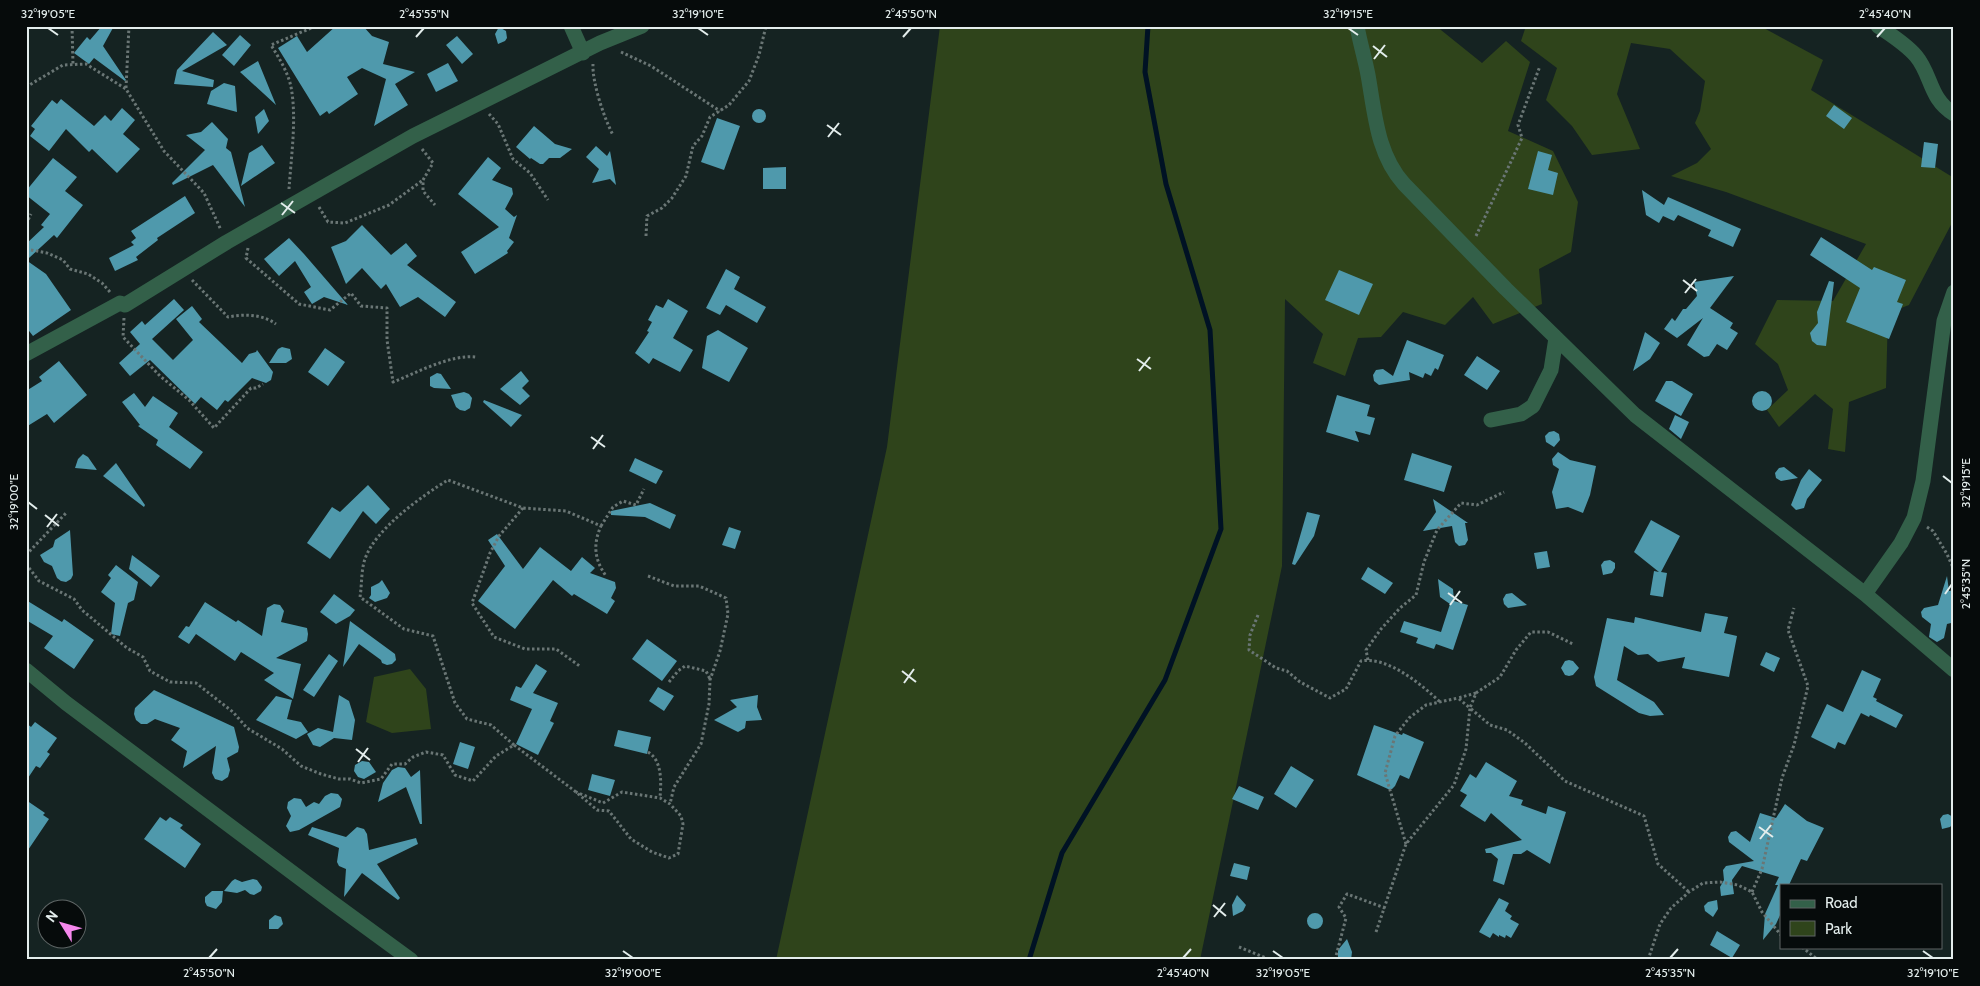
<svg xmlns="http://www.w3.org/2000/svg" width="1980" height="986" font-family="Cabin,sans-serif">
	<style>
		.green { fill: #2f441b }
		.lines { fill: none; stroke-linecap: round; stroke-linejoin: round }
		.stream { stroke: #001224; stroke-width: 5 }
		.building { fill: #4f99ac }
		.path { stroke: #6a7675; stroke-width: 3; stroke-dasharray: 2.5 2.5; stroke-linecap: butt }
		.street { stroke: #336049; stroke-width: 15 }
		.ticks { fill: none; stroke: #e3edec; stroke-width: 2 }
		.neatline { fill: none; stroke: #e3edec; stroke-width: 2 }
		.ticks-label { font-size: 12px; text-anchor: middle; fill: #e3edec }
	</style>
	<rect width="100%" height="100%" fill="#152322"/>
	<path class="green" d="M940,26H1436L1482,63L1506,41L1530,62L1508,131L1553,151L1578,202L1571,252L1539,269L1542,304L1493,324L1473,297L1445,325L1403,312L1381,337L1358,338L1345,376L1313,363L1323,334L1285,299L1282,566L1200,960H776L887,447Z
		M1526,26H1760L1823,60L1811,90L1954,178V219L1909,305L1888,313L1886,388L1849,402L1845,452L1828,449L1833,409L1815,394L1779,427L1767,410L1788,390L1778,364L1755,344L1777,300L1833,301L1866,244L1726,192L1671,176L1697,163L1711,149L1695,123L1700,111L1705,81L1670,49L1631,43L1617,94L1640,149L1592,155L1572,126L1546,100L1557,68L1521,41Z
		M410,669L426,689L431,729L392,733L366,722L374,677Z"/>
	<g class="lines">
		<path class="stream" d="M1029,960L1062,853L1165,680L1221,529L1210,330L1166,184L1145,72L1148,26"/>
	</g>
	<path class="building" d="M102,26H114L103,46L126,80L125,81L94,58L89,64L74,53L87,37L90,40Z
		M336,26H363L372,36L389,42L383,64L415,72L395,84L408,105L374,126L386,79L362,68L347,77L358,94L329,114L327,111L320,116L278,48L297,36L307,52Z
		M499,27L506,31L507,38L505,41L498,44L495,34Z
		M213,32L227,45L182,71L214,80L213,87L174,84L177,70Z
		M240,35L251,45L234,66L222,55Z
		M457,36L473,54L462,64L446,45Z
		M258,61L276,105L240,72Z
		M448,63L458,81L436,92L427,74Z
		M224,83L235,86L237,112L207,104L211,91Z
		M61,99L94,126L105,115L111,121L122,108L135,120L123,134L140,149L117,173L92,149L89,152L66,129L49,151L30,136L35,129L31,126L52,100L57,104Z
		M1834,105L1852,118L1844,129L1826,116Z
		M752 116a7 7 0 1 1 14 0a7 7 0 1 1-14 0Z
		M264,109L269,121L258,134L255,117Z
		M717,118L740,126L724,170L701,162Z
		M212,122L228,139L226,148L231,152L245,207L213,165L173,185L172,183L205,150L186,135L201,132Z
		M534,126L555,144L572,149L560,158H549L543,164H540L531,158L530,159L516,147Z
		M1924,142L1938,144L1935,168L1921,167Z
		M262,145L275,163L241,186L249,153Z
		M596,146L607,156L610,151L616,185L610,179L592,183L599,169L586,157Z
		M1538,151L1552,155L1548,170L1558,173L1553,195L1528,189Z
		M488,157L501,168L492,180L512,188L513,194L505,209L514,217L517,215L509,238L514,242L507,251L508,253L475,274L461,252L499,227L458,194Z
		M53,158L77,177L65,191L83,205L57,238L54,235L29,258L26,256V244L44,227L41,225L50,214L26,195V191Z
		M786,167V189H763V168Z
		M1642,190L1664,205L1668,197L1741,229L1733,247L1708,236L1711,230L1678,215L1674,221L1663,216L1659,223L1646,215Z
		M185,196L195,213L157,238L158,240L136,257L138,260L115,271L109,258L134,245L131,242L136,238L131,231Z
		M362,225L391,255L406,243L417,256L407,265L456,302L445,317L418,297L400,307L386,284L381,289L362,268L346,284L331,247L346,241Z
		M1821,237L1872,270L1874,267L1906,280L1897,302L1903,304L1889,339L1846,322L1860,288L1810,255Z
		M289,238L304,254L348,305L324,297L312,304L304,292L311,287L295,261L279,276L264,259Z
		M26,260L46,274L71,310L33,336L26,327Z
		M726,269L740,277L734,289L766,307L757,323L726,305L720,315L706,308Z
		M1339,270L1373,284L1359,315L1325,300Z
		M1734,276L1710,308L1733,323L1730,328L1738,333L1727,350L1717,344L1709,356L1704,357L1687,345L1703,318L1677,338L1664,329L1672,318L1675,321L1683,309H1686L1697,296L1694,282Z
		M1829,281L1834,282L1826,346L1817,345L1812,341L1810,333L1818,323L1817,312Z
		M174,299L184,310L152,339L173,360L193,340L176,319L192,306L202,319L199,322L242,363L249,354L256,352L257,350L273,372L271,380L266,383L252,378L228,402L225,400L217,410L201,397L195,404L150,360L130,376L119,363L140,344L130,332L142,321L145,325Z
		M668,299L688,311L673,338L693,350L680,372L653,358L649,364L635,353L649,332L647,331L652,322L648,320L656,305L663,308Z
		M718,330L748,348L729,382L702,368L707,336Z
		M1645,332L1660,343L1650,359L1633,371Z
		M1407,340L1444,355L1438,370L1435,368L1431,376L1425,373L1423,378L1409,372L1410,380L1379,385L1374,381L1373,375L1376,370L1383,369L1393,376Z
		M282,347L290,349L292,359L286,363H269L278,349Z
		M325,348L345,362L328,386L308,372Z
		M1477,356L1500,371L1487,390L1464,375Z
		M59,361L87,395L54,423L47,414L26,427V391L42,381L39,377Z
		M521,371L529,381L522,388L530,396L520,405L500,389Z
		M437,373L441,374L451,389L434,388L430,386V377Z
		M1666,381H1672L1693,394L1681,416L1655,401Z
		M1752 401a10 10 0 1 1 20 0a10 10 0 1 1-20 0Z
		M464,392L469,394L472,398L470,408L465,411L460,410L456,407L451,395Z
		M134,393L145,407L153,396L178,413L169,427L203,452L190,469L156,445L158,440L138,426L140,425L122,402Z
		M1337,395L1370,405L1367,416L1375,418L1370,435L1355,431L1359,442L1326,432Z
		M484,400L522,415L511,427L483,402Z
		M1675,415L1689,422L1681,439L1669,429Z
		M1554,431L1559,434L1560,440L1554,447L1546,442L1545,436L1549,432Z
		M1558,452L1570,460L1596,466L1590,495L1583,513L1568,507L1556,509L1552,492L1559,469L1553,465L1552,459Z
		M1412,453L1452,466L1444,492L1404,480Z
		M83,454L88,457L97,470L75,468L78,459Z
		M635,458L663,471L656,484L629,471Z
		M116,463L145,505L144,507L103,476Z
		M1784,467L1798,478L1781,481L1776,478L1775,473L1779,468Z
		M1809,469L1822,480L1807,499L1804,508L1796,510L1791,505L1801,480Z
		M368,485L390,509L376,524L363,511L330,559L307,543L332,507L340,512Z
		M1433,499L1468,523H1465L1468,540L1465,545L1459,546L1455,542L1452,526L1423,531L1436,512Z
		M650,503L676,515L670,529L645,517L611,515V511Z
		M1307,512L1320,515L1314,536L1295,565L1292,564Z
		M1651,520L1680,536L1661,572L1667,573L1663,597L1650,595L1654,571L1659,572L1634,552Z
		M729,527L741,531L735,549L722,545Z
		M70,530L73,575L71,579L66,582L61,581L57,578L52,566L44,562L40,555L53,547L55,540Z
		M497,534L523,569L540,547L571,571L582,557L595,568L590,573L615,582L616,588L611,598L615,601L607,614L574,594L572,596L553,580L515,629L478,601L505,566L488,540Z
		M1547,551L1550,567L1537,569L1534,553Z
		M132,555L160,576L151,587L129,569Z
		M1610,560L1615,563V568L1612,573L1603,575L1601,565L1604,561Z
		M116,565L138,582L134,600L128,603L120,636L111,634L115,603L101,592L111,578L108,575Z
		M1368,567L1393,583L1385,594L1361,579Z
		M1947,576L1949,591L1954,590V603L1952,605L1954,619L1951,623L1947,624L1944,638L1937,642L1929,637L1931,624L1922,617L1921,612L1924,608L1938,605Z
		M1438,579L1453,589L1454,601L1468,605L1453,650L1436,644L1434,649L1416,643L1418,638L1400,632L1404,621L1441,632L1450,604L1440,597Z
		M382,580L390,593L387,598L375,602L369,598L371,595V587L379,583Z
		M1512,593L1527,605L1508,608L1504,604L1503,599L1506,594Z
		M334,594L355,610L350,616L336,624L320,612Z
		M26,600L62,622L64,619L94,640L74,669L44,648L53,636L26,620Z
		M205,602L236,622L238,620L262,636L267,608L274,604L280,605L284,611L281,622L307,628L308,634L307,641L276,658L301,664L293,699L264,680L274,673L241,652L235,661L196,634L189,644L178,637L186,626L189,627Z
		M1705,613L1728,617L1724,633L1737,636L1729,677L1682,668L1685,657L1658,662L1648,654L1638,655L1624,646L1617,680L1654,702L1664,715L1650,716L1639,713L1596,686L1594,677L1607,618L1634,623L1635,617L1701,632Z
		M350,621L395,654L396,660L392,664L387,665L382,663L381,660L359,644L343,667Z
		M647,639L677,661L662,681L632,659Z
		M1766,652L1780,658L1774,672L1760,665Z
		M329,654L338,661L314,697L303,690Z
		M1569,660L1573,661L1579,668L1573,675L1569,676L1565,675L1561,668L1565,661Z
		M536,664L547,671L533,693L558,703L550,721L554,723L538,755L516,744L532,709L510,700L516,686L521,688Z
		M1862,670L1881,679L1873,697L1877,699L1876,701L1903,715L1896,728L1870,715L1869,717L1861,713L1845,745L1838,742L1835,749L1811,737L1827,704L1843,712Z
		M658,687L674,696L664,711L649,701Z
		M154,690L234,727L239,747L238,752L227,758L230,770L228,777L222,781L215,779L212,773L216,746L183,768L187,751L171,740L180,728L155,719L147,724H141L136,720L134,714L135,708Z
		M339,695L349,701L355,720L352,740L334,738L320,747L313,745L307,734L318,728L333,732Z
		M758,695L757,707L762,720L746,721L745,728L738,732L714,720L737,707L730,700Z
		M276,696L292,700L287,719L301,722L308,732L296,739L256,720Z
		M35,722L57,738L47,752L50,754L40,768L36,766L26,781V723L31,727Z
		M1374,725L1402,735L1403,733L1424,742L1409,779L1400,775L1395,786L1392,789H1388L1357,775Z
		M618,730L651,737L647,754L614,746Z
		M460,742L475,747L468,769L453,764Z
		M362,761L369,762L376,772L364,779L358,777L354,771L355,765Z
		M1486,762L1517,781L1509,796L1523,800L1521,805L1546,814L1548,806L1566,812L1550,864L1527,850L1521,854H1513L1504,885L1493,881L1498,859L1491,853H1486L1485,849L1522,840L1491,813L1485,822L1460,806L1467,795L1460,791L1470,774L1476,778Z
		M1291,766L1314,780L1296,808L1274,794Z
		M398,767L405,768L411,777L420,770L422,824H420L406,787L378,802L383,783L392,770Z
		M592,774L615,780L610,796L588,790Z
		M1239,786L1264,797L1258,810L1232,799Z
		M331,793L338,794L342,799L340,807L299,830L290,832L286,826L291,816L287,808L288,802L294,798L301,799L306,807L314,802L319,804L325,796Z
		M26,800L45,813L43,815L49,819L26,853Z
		M1785,804L1807,821L1824,828L1807,861L1801,859L1789,885H1781V913L1776,924L1763,940L1765,914L1778,885H1775L1779,877L1742,866L1732,880L1734,894L1721,896L1720,887L1724,880L1723,870L1726,866L1754,861L1729,842L1728,837L1731,832L1736,831L1750,842L1760,813L1776,818Z
		M1948,814L1953,817L1954,823L1950,827L1942,829L1940,819L1943,815Z
		M160,817L166,821L170,817L183,825L180,828L201,844L185,868L144,839Z
		M312,827L346,837L357,827L364,829L367,834L369,850L416,838L418,844L377,864L400,898L398,900L362,873L344,897L346,869L339,866L337,862L339,848L308,835Z
		M1234,863L1250,867L1247,880L1230,876Z
		M235,879L242,882L253,879L257,880L262,887L261,891L254,895L250,894L245,890L237,893L224,891L232,881Z
		M212,891H223L222,902L216,909L207,906L205,902V897Z
		M1237,895L1246,905L1243,911L1233,916L1232,905Z
		M1499,898L1509,903L1505,911L1512,916L1510,919L1519,924L1511,938L1506,935L1505,938L1499,935V937L1493,933L1490,938L1479,932Z
		M1717,900L1718,909L1713,917L1705,911L1704,906L1708,902Z
		M1307 921a8 8 0 1 1 16 0a8 8 0 1 1-16 0Z
		M275,915L281,917L283,924L278,929H269V920Z
		M1717,931L1740,945L1732,958L1710,945Z
		M1347,939L1352,952L1351,960H1341L1338,957V950Z"/>
	<g class="lines">
		<path class="path" d="M72,26L73,65
			M621,52L651,66L720,111
			M593,64C592,82 604,118 613,135
			M26,87L63,65L86,64L126,89L164,151L204,193L221,230
			M126,88L129,26
			M489,114L498,124L513,159L530,173L548,200
			M422,149L433,163L423,180V191L435,205
			M289,189C291,158 297,118 291,87C288,72 279,58 271,45L316,26
			M319,207L328,222L345,223L389,205L423,180
			M26,224L31,214
			M646,236L647,216L662,208L672,198L686,176L693,146L702,136L710,117L729,105L749,81L759,55L766,26
			M1476,236L1522,138L1518,125L1540,66
			M248,248L246,258L299,304L330,310L351,293L361,306L387,308V340L393,382C416,373 451,354 476,357
			M26,249L47,253L63,260L70,269L88,274L102,283L110,292
			M192,280L228,317C244,314 262,314 276,324
			M124,318L123,337L160,376L189,400L214,428L251,388H256L263,384
			M523,508L499,536L490,553L472,603L494,637L525,649H556L581,667
			M601,526L613,507L623,501L636,505L644,489
			M1927,527L1933,531L1947,554L1954,570
			M26,555L67,512
			M26,564L39,581L74,599L82,610L127,648L143,657L150,671L170,682L196,683L233,712L247,728L282,749L301,766L321,774L339,779H350L361,783L381,779L392,764H405L413,757L426,752L443,755L455,775L473,781L496,756L514,745L576,792L597,810L609,811L631,839L652,852L669,858L678,854L683,824L681,816L670,804L660,798L622,792L603,803L576,792
			M648,576L674,586H699L726,598L728,614L720,651L710,680L709,704L701,744L674,787L670,804
			M1258,615L1250,635L1249,650L1276,668L1287,671L1300,682L1330,698L1346,689L1361,661C1388,656 1422,685 1440,702
			M1368,660L1366,650L1381,629L1400,608L1416,595L1424,562L1437,530L1461,503L1477,505L1504,492
			M669,682L678,671L685,666L706,671L710,679
			M1476,693L1500,677L1516,650L1531,632H1548L1573,644
			M514,745L491,725L467,719L455,703L433,636L404,629L360,597C362,585 361,570 365,559C375,529 422,496 448,480L523,508L566,511L601,526C593,544 594,559 606,576
			M648,752C663,761 661,784 660,798
			M1406,844L1385,773L1395,736L1409,718L1426,705L1458,698
			M1752,892L1762,869L1782,778L1794,745L1808,686L1788,630L1794,608
			M1376,932L1406,844L1454,785L1466,749L1470,708L1458,698L1476,693L1470,708L1490,725L1507,730L1525,743L1565,781L1644,816L1658,864L1689,892
			M1239,947L1271,960
			M1802,947L1818,960
			M1335,960L1346,918L1339,907L1347,894L1385,908
			M1648,960L1660,924L1671,908L1689,892L1703,883L1720,882L1738,885L1752,892L1762,912L1781,935"/>
		<path class="street" d="M571,26L583,53
			M1357,26C1360,43 1365,59 1368,75C1375,114 1377,154 1404,184L1506,289L1635,415L1865,594L1954,670
			M1878,26C1891,35 1906,44 1916,56C1932,75 1929,99 1954,114
			M26,354L120,303L125,305L227,242L413,136L600,43L642,26
			M1491,420L1521,414L1533,406L1551,370L1556,338
			M1865,594L1901,543L1914,518L1923,481L1944,321L1954,292
			M26,670L66,703L333,903L411,960"/>
	</g>
	<path class="ticks" d="M48,28L58,35M698,28L708,35M1348,28L1358,35M416,37L424,28M903,37L911,28M1877,37L1885,28M1373,46L1387,57M1374,59L1385,45M827,125L841,135M828,137L839,123M281,203L295,213M282,215L293,201M1683,280L1697,291M1685,293L1696,279M1137,359L1151,369M1139,371L1150,357M591,437L605,447M593,449L603,435M1943,476L1952,483M28,502L37,509M45,515L59,526M47,527L57,514M1448,593L1462,603M1945,594L1952,584M1450,605L1460,591M902,671L916,682M904,683L914,669M356,749L370,760M358,762L368,748M1759,827L1773,837M1760,839L1771,825M1213,905L1226,916M1214,917L1225,903M623,951L633,958M1273,951L1283,958M1923,951L1933,958M209,958L217,949M1183,958L1191,949M1670,958L1678,949"/>
	<rect width="1980" height="986" fill="none" stroke="#060b0b" stroke-width="55"/>
	<rect x="1780" y="884" width="162" height="65" fill="#060b0b" stroke="#5e6565"/>
	<rect x="1790" y="900" width="25" height="8" fill="#336049" stroke="#5e6565"/>
	<text x="1825" y="908" font-size="15" fill="#e3edec">Road</text>
	<rect x="1790" y="921" width="25" height="15" fill="#2f441b" stroke="#5e6565"/>
	<text x="1825" y="934" font-size="15" fill="#e3edec">Park</text>
	<g transform="translate(62 924) rotate(307)"><circle r="24" fill="#060b0b" stroke="#5e6565"/>
	<path d="M0-4L9 19L0 12L-9 19Z" fill="#f688ed"/>
	<text y="-8" font-size="14" font-weight="bold" text-anchor="middle" fill="#e3edec">N</text>
	</g>
	<rect x="28" y="28" width="1924" height="930" class="neatline"/>
	<g class="ticks-label">
		<text x="48" y="18">32°19'05"E</text>
		<text x="424" y="18">2°45'55"N</text>
		<text x="698" y="18">32°19'10"E</text>
		<text x="911" y="18">2°45'50"N</text>
		<text x="1348" y="18">32°19'15"E</text>
		<text x="1885" y="18">2°45'40"N</text>
		<text transform="translate(1966 483) rotate(-90)" y="4">32°19'15"E</text>
		<text transform="translate(14 502) rotate(-90)" y="4">32°19'00"E</text>
		<text transform="translate(1966 584) rotate(-90)" y="4">2°45'35"N</text>
		<text x="209" y="977">2°45'50"N</text>
		<text x="633" y="977">32°19'00"E</text>
		<text x="1183" y="977">2°45'40"N</text>
		<text x="1283" y="977">32°19'05"E</text>
		<text x="1670" y="977">2°45'35"N</text>
		<text x="1933" y="977">32°19'10"E</text>
	</g>
</svg>
